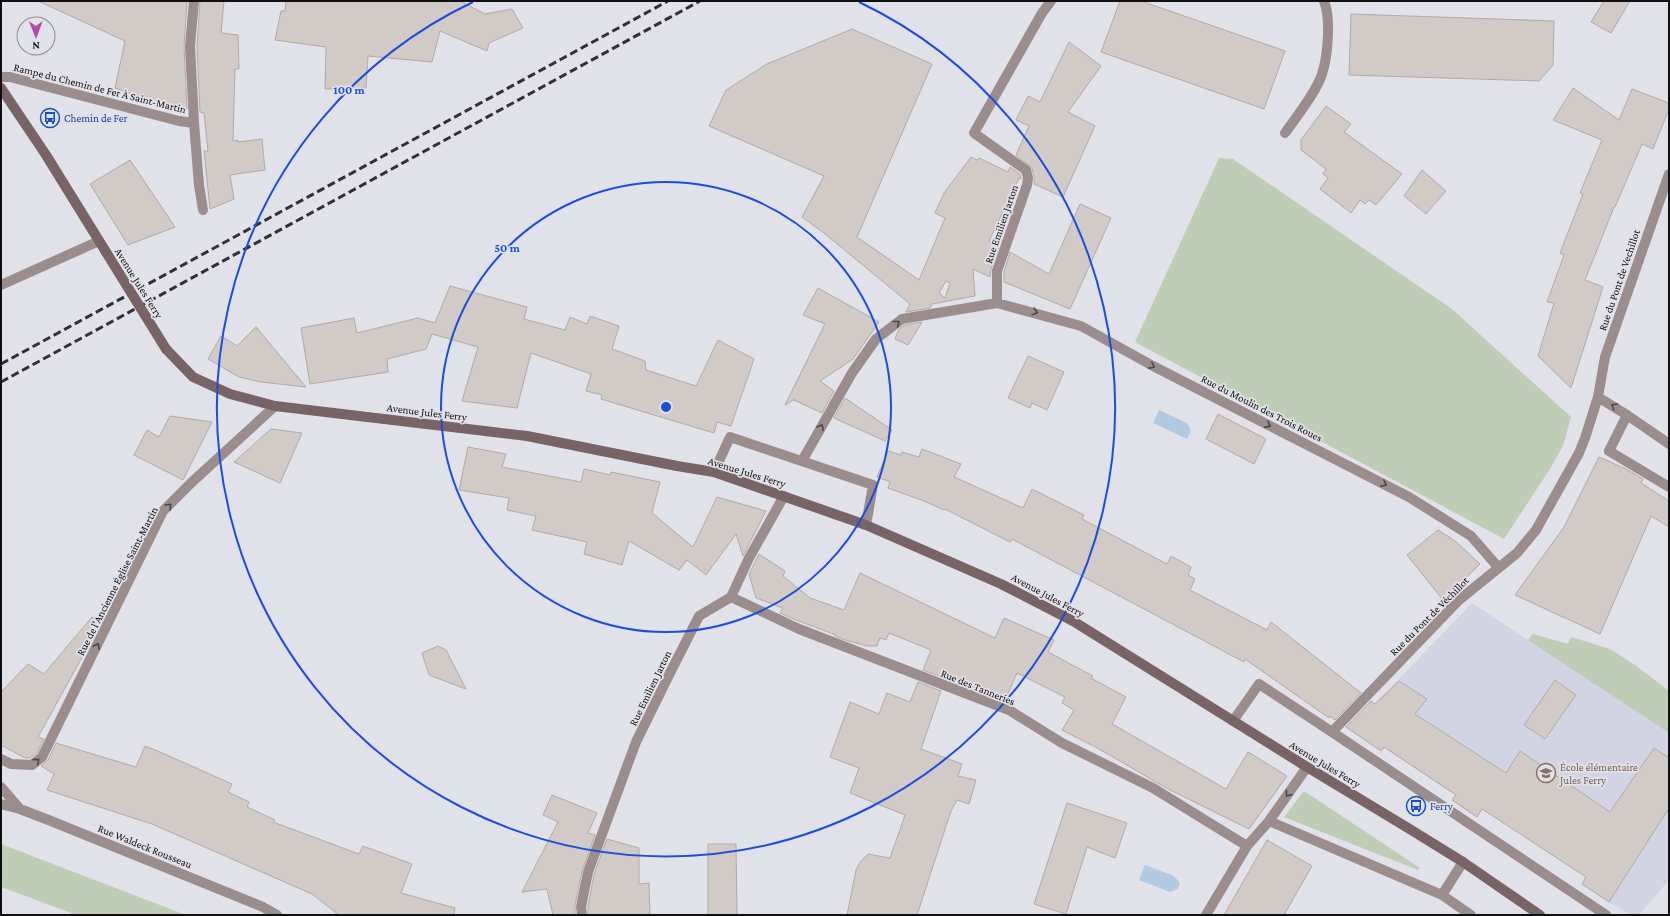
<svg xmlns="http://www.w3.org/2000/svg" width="1670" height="916" font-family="'Crimson Pro',serif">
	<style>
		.built { fill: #d3d4e3 }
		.green { fill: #bfcdb6 }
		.water { fill: #b4cae2 }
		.building { fill: #d2cac7; stroke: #b1aaa7; fill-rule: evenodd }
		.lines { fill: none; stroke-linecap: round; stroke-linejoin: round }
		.lane { stroke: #9b8c8e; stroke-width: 10 }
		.street { stroke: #9b8c8e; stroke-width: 10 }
		.secondary { stroke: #786367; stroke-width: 10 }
		.rail { stroke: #313135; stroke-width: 3; stroke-dasharray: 8 4; stroke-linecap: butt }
		.secondary-bridge { stroke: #786367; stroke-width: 10 }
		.oneway { stroke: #4e474a }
		.ring { fill: none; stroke: #1d4ed8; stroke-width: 2 }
		.labels { text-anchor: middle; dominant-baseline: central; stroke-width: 3.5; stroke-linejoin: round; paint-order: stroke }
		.street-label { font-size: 11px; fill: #0f0f12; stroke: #e1e1e9 }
		.transit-label { font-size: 11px; fill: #164399; stroke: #e1e1e9; text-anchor: start }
		.education-label { font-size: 11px; fill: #785e54; stroke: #e1e1e9; text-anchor: start }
		.centre { fill: #1d4ed8; stroke: #e1e1e9; stroke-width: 2 }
		.ring-label { font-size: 12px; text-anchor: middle; font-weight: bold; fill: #1d4ed8; stroke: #e1e1e9; stroke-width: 3.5; stroke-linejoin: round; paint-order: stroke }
	</style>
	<rect width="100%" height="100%" fill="#e1e1e9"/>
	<path class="built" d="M1472,603L1528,640L1533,634L1568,644L1571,637L1610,649L1635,665L1669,691V880L1639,915H1631L1609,902L1582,884L1586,877L1483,809L1477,817L1452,800L1455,795L1385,747L1381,751L1350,730Z"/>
	<path class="green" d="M1219,158L1233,159L1452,309L1571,417L1563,446L1550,469L1504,539L1135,342Z
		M1533,634L1568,644L1571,637L1610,649L1635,665L1669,691V733L1528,640Z
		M1304,791L1420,868L1418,870L1284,817Z
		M1,844L186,915H77L1,887Z"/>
	<path class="water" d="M1159,410L1187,423L1191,430L1187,439L1153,423Z
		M1145,865L1174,876L1180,883L1178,889L1170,892L1139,880Z"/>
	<path class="building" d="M38,1H187L184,46L187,109L152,101L115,88L125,41Z
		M200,1H224L221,33L238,35L239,69H235L233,141L238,140V142L262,139L265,170L230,175L234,199L210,209L204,151H208L204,113L200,112L197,46Z
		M286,1H460L485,14L512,9L523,28L489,43L487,51L440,31L432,62L368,56L366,88L325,89L326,47L275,40L281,11H285Z
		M1120,1H1141L1285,51L1264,109L1101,52Z
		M1604,1H1630L1611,33L1591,22Z
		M1351,14L1554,21L1553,65L1539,81L1349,75Z
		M852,29L932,64L857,237L919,280L945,218L935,213L944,193L971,157L977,160L979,158L1008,172L1010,167L1020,174L1021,179L1019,178L989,241L999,246L991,269L990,277L973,269L975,296L932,304L930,308L906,312L910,304L824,233L802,217L824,176L709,126L726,90L767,64ZM946,281L950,283L945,298L939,293Z
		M1069,42L1101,66L1068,112L1095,126L1063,197L1034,184V177L1032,168L1016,155L1029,126L1016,120L1028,96L1040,102Z
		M1573,88L1619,120L1632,89L1669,103V109L1653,149L1642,144L1615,207H1614L1585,280L1603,287L1571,388L1538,356L1554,303L1547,302L1564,255L1560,253L1583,194L1580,193L1602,140L1553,120Z
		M1326,106L1351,124L1344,132L1402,174L1376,205L1369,200L1365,204L1360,200L1351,213L1320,189L1328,178L1323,174L1326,169L1301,150V140Z
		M130,160L175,227L128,245L90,184Z
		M1422,170L1446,191L1426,214L1404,196Z
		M1080,204L1111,218L1070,309L1004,282V272L1010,252L1049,274Z
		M450,286L527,307L524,319L565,330L570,317L587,324L590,316L619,326L612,349L645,361L646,370L696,386L718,340L754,359L731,426L717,422L714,433L601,399L602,395L586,391L591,374L531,353L517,408L462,401L478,347L432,334L426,349L387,359L388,372L310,384L301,328L354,318L357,333L418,318L435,323Z
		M818,288L879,322L853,359L820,381L834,391L822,413L794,400L795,399L785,405L825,324L803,315Z
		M922,322L908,345L895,339L899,329L905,325Z
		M256,327L306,387L261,382L239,377L208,359L221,336L237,346Z
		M1028,356L1064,372L1047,410L1032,403L1030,408L1008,398Z
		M845,398L892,430L885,441L834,418Z
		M1218,414L1266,439L1254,464L1206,439Z
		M170,416L212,422L183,480L134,455L147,430L159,437Z
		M271,429L302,433L280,483L234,462Z
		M468,447L506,454L502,467L581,482L584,469L610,475L611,472L660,482L652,513L693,547L717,497L766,511L743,556L736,534L706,575L687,560L679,570L629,541L622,565L584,554L587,542L532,530L536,516L507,510L509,498L459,490Z
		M922,449L961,464L954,477L1023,508L1032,489L1084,515L1082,519L1167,564L1171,556L1191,567L1188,575L1195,579L1190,590L1267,630L1271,622L1361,693L1335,720L1330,716L1329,718L1245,659L1244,662L1012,539L1010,542L945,509L944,510L924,501L888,488L890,482L877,477L888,451L901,455L902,452L919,457Z
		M1599,457L1626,469L1643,479L1641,483L1669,501V527L1651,516L1600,634L1515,595L1564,527Z
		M1438,530L1455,541L1480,564L1443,600L1407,555Z
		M759,554L785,571L783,576L810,598L844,610L860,573L995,638L1004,618L1054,640L1048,652L1093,676L1091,678L1126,697L1112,724L1226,789L1248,752L1287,776L1249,829L1166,788L1101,750L1062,730L1074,710L1062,703L1065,697L1017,673L1005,700L946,676L945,678L923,670L931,650L889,633L886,640L880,638L877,646H867L842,639L835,636L836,635L796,620L780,613L783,608L756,598L749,574Z
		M92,617L101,623L38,737L44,739L37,753L30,758H25L1,745V692L28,664L44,674Z
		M438,646L446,650L466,689L429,675L422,653Z
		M1555,680L1576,695L1545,739L1524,725Z
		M1399,681L1427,699L1415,714L1506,773L1520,751L1610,812L1654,748L1669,758V808L1609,902L1582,884L1586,877L1482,809L1477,817L1452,800L1456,795L1384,747L1381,751L1346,727L1371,701L1375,704Z
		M918,682L941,691L921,749L962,764L958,776L976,780L969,804L957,800L951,811L917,915H847L856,870L860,862L868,854L890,858L905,815L850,793L859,768L830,757L850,702L879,714L887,693L910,702Z
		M56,743L136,767L145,746L160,752L232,784L228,792L249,802L247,807L275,820L273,822L359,854L363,846L412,864L401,893L455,908L454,915H339L312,894L152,824L47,790L54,774L41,766L48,760Z
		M552,795L597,813L588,833L595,835L582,871L575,906V915H553L547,889L522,892L558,822L543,815Z
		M1067,803L1127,823L1115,858L1087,847L1066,914L1034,904Z
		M607,839L639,848V884L649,883L650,915H588V907L594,874Z
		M1267,840L1312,866L1284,915H1224Z
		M708,844H736L737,915H708Z"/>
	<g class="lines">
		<path class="lane" d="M1627,415L1609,451L1669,487
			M1332,732L1606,915"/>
		<path class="street" d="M194,1L190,46L194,123L199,185L203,210
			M1,77H10L179,121L194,123
			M1285,133C1296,117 1316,93 1322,74C1328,56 1331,18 1324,1
			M1,285L99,241
			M997,303V271L1027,185L1028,178L1026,170L974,133L1042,13L1051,1
			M1598,397L1627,415L1669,444
			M802,461L852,373L876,339L902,319L997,303L1081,326L1153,366L1409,497L1471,536L1498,567
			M714,472L730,437L873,485L866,525
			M731,597L799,629L1009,710L1062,743L1153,788L1247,846
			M1233,721L1259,684L1332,732L1459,600L1517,553L1536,530L1579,453L1585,438L1598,397L1605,357L1669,174
			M1,759L11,764L32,765L42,757L163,511L191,483L275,406
			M1,787L20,809
			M1,804L20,809L51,821L263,907L277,915
			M1269,821L1442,895
			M1463,862L1442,895L1471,915
			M582,915L581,907L588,872L636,742L670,673L699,616L731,597L749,558L784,496
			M1206,915L1247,846L1269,821L1307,767"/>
		<path class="secondary" d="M1,88L46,155L106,252
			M166,349L193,377L230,394L275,406L527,436L677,466L714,472L866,525L1001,584L1073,621L1307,767L1408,828L1463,862L1540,915"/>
		<path class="rail" d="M1,364L668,1
			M1,382L700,1"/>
		<path class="secondary-bridge" d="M106,252L166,349"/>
	</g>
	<defs><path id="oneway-chevron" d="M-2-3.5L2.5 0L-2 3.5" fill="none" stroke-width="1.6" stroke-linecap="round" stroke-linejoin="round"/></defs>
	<g class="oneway">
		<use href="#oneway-chevron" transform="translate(1035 312) rotate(15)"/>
		<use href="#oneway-chevron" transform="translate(897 323) rotate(-38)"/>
		<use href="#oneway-chevron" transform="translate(1152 366) rotate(28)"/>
		<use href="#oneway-chevron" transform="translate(1614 406) rotate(-149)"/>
		<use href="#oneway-chevron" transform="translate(1268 425) rotate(27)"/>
		<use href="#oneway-chevron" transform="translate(821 427) rotate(-61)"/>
		<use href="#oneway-chevron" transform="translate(1384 484) rotate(27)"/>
		<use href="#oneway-chevron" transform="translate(169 506) rotate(-46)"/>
		<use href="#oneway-chevron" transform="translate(97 646) rotate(-64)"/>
		<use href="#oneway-chevron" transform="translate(37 761) rotate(-41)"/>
		<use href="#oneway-chevron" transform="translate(1288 794) rotate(126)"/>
	</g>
	<g class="ring">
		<circle cx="666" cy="407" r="225"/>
		<path d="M859 2A449 449 0 1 1 473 2"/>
	</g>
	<defs>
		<g id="bus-ring" transform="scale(1)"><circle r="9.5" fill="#e1e1e9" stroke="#1a4fb4" stroke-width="1.5"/><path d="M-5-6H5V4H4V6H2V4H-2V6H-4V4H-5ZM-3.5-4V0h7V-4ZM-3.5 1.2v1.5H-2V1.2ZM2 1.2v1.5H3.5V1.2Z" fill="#1a4fb4"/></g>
		<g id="school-ring" transform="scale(1)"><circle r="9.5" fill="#e1e1e9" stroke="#8d6e63" stroke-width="1.5"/><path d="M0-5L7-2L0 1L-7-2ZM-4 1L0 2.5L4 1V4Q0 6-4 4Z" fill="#8d6e63"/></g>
	</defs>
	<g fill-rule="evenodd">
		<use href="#bus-ring" x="50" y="118"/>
		<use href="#school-ring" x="1546" y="773"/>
		<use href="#bus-ring" x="1416" y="806"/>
	</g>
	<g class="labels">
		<g class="street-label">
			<text transform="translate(100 88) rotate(14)">Rampe du Chemin de Fer À Saint-Martin</text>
			<text transform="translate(1001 224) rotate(-71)">Rue Emilien Jarton</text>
			<text transform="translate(1619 280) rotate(-71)">Rue du Pont de Vechillot</text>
			<text transform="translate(139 283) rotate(58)">Avenue Jules Ferry</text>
			<text transform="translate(1262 408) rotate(27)">Rue du Moulin des Trois Roues</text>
			<text transform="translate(427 412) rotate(7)">Avenue Jules Ferry</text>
			<text transform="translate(747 472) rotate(17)">Avenue Jules Ferry</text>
			<text transform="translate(117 581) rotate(-63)">Rue de l'Ancienne Église Saint-Martin</text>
			<text transform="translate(1048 595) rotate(28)">Avenue Jules Ferry</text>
			<text transform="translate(1429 616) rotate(-45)">Rue du Pont de Véchillot</text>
			<text transform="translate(978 687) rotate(22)">Rue des Tanneries</text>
			<text transform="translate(650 688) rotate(-64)">Rue Emilien Jarton</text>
			<text transform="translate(1325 764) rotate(31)">Avenue Jules Ferry</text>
			<text transform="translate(145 846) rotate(22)">Rue Waldeck Rousseau</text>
		</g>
		<g class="transit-label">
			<text x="64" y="118">Chemin de Fer</text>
			<text x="1430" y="806">Ferry</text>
		</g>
		<g class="education-label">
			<text x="1560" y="767">École élémentaire<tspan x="1560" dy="13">Jules Ferry</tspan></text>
		</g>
	</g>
	<circle cx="666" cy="407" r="6" class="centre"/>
	<g class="ring-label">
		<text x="349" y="94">100 m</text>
		<text x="507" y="252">50 m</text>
	</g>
	<rect width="1670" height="916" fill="none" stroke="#0f0f12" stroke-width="4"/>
	<g transform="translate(36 36) rotate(179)"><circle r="19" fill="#e1e1e9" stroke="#8d8d93"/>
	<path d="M0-3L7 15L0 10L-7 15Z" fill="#b349ab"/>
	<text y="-6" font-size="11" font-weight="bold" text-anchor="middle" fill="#0f0f12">N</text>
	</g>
</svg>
